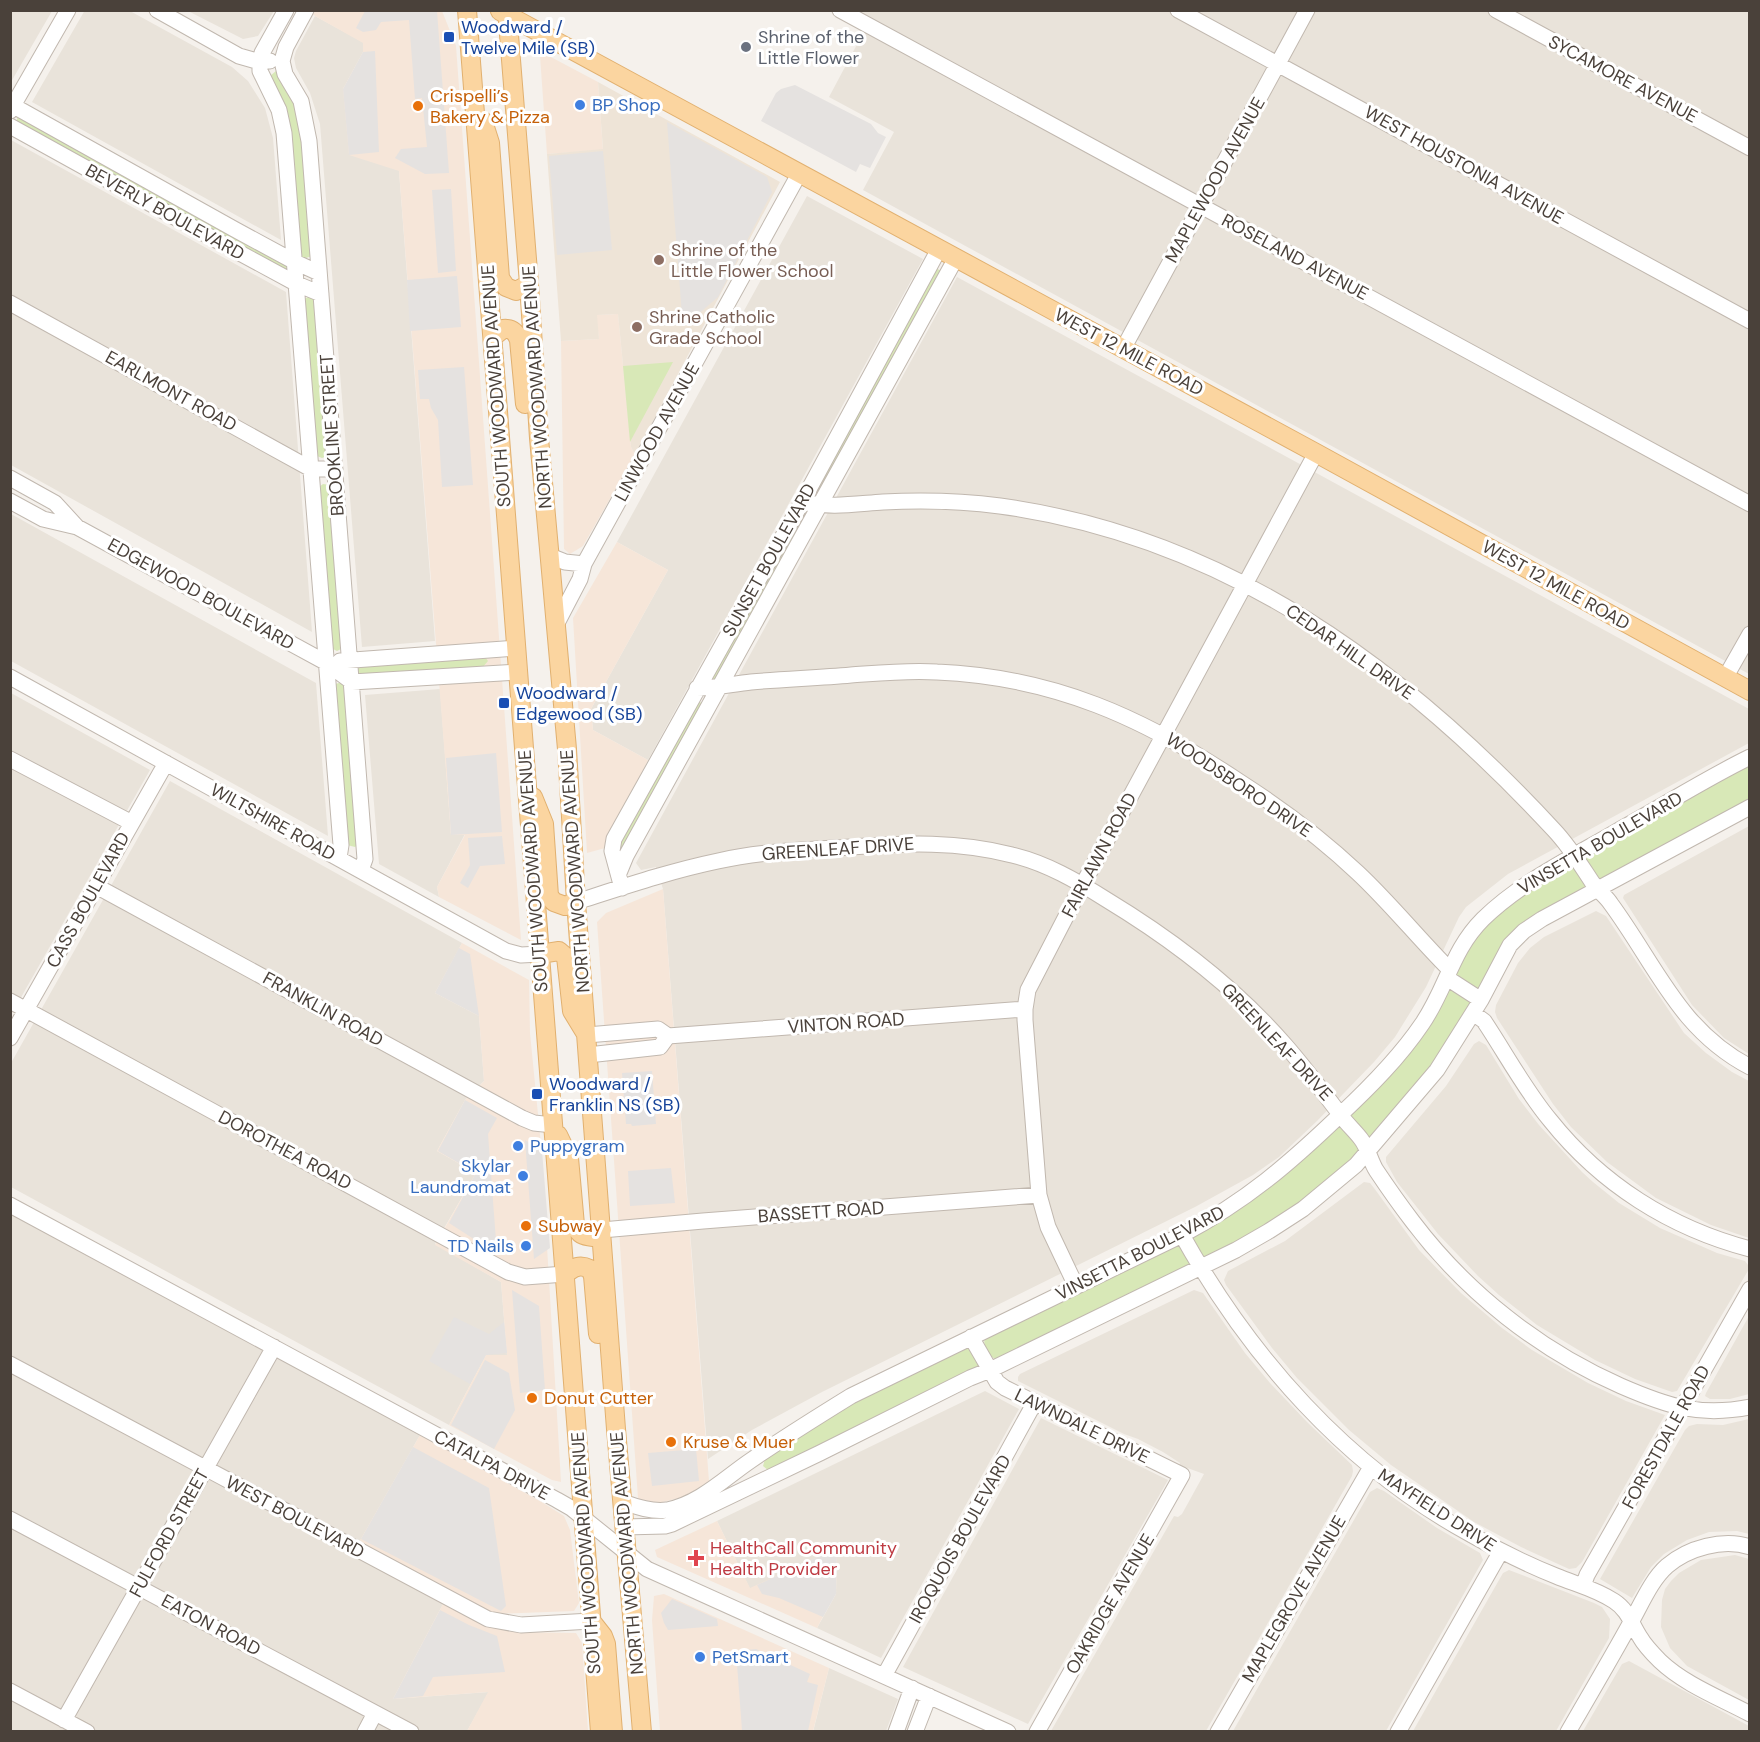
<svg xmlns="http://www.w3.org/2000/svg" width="1760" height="1742" font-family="'DM Sans',sans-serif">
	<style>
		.residential { fill: #e9e3da }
		.commercial { fill: #f6e6d9 }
		.education { fill: #eee4d7 }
		.green { fill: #d8e8b7 }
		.parking { fill: #e5e2e0 }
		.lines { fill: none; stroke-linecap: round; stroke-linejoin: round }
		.minor-casing { stroke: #c1b8af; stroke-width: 17 }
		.major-casing { stroke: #e1b06f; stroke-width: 20 }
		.minor { stroke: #fff; stroke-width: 15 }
		.major { stroke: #fbd5a0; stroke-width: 18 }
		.transit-dot { fill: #1a4fb4; stroke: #fff; stroke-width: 2 }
		.worship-dot { fill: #6b7280; stroke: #fff; stroke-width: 2 }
		.shop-dot { fill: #3f7fe0; stroke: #fff; stroke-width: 2 }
		.food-dot { fill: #e8710a; stroke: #fff; stroke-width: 2 }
		.education-dot { fill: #8d6e63; stroke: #fff; stroke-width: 2 }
		.health-dot { fill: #e0444e; stroke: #fff; stroke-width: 2 }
		.labels { text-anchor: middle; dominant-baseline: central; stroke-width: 6; stroke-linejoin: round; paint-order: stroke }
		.transit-label { font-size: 18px; fill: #164399; stroke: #fff; text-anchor: start }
		.worship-label { font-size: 18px; fill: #5b616d; stroke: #fff; text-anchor: start }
		.street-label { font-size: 18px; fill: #4a413a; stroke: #fff }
		.food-label { font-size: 18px; fill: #c56008; stroke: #fff; text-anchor: start }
		.shop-label { font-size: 18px; fill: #366cbe; stroke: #fff; text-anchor: start }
		.education-label { font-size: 18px; fill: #785e54; stroke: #fff; text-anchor: start }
		.health-label { font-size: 18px; fill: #be3a42; stroke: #fff; text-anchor: start }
	</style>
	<rect width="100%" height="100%" fill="#f5f1ec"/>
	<path class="residential" d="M11,10L52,11L11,82L10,11Z
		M85,10L130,11L232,67L248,81L265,108L273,138L281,240L32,102Z
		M188,11L274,10V11L258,36L243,39Z
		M853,11H1749V674L863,190L894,132L829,97L870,20Z
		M315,16L363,42V52L343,89L399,171L435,641L362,647L320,124L310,93L296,68L294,58L296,51Z
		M11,140L286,292L312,632L11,465Z
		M807,196L923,259L648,760L593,730L591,709L668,570L617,542Z
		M957,277L1749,709V743L1508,874L1466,907L1459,917L1426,987L1395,1037L1374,1062L1317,1121L1279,1157L1253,1175L1195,1207L822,1392L752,1430L708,1459L663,889L656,867L641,870L636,863Z
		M11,514L316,683L328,836L11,661Z
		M440,689L451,835L465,834L437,887L439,897L379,864L365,695Z
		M11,693L150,770L11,1015Z
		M170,781L462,943L435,993L479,1016L484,1081L465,1100L437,1151L476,1173L435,1244L501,1282L507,1355H486L449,1425L11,1187V1063Z
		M1749,826V1054L1724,1038L1692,1005L1623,898L1624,895Z
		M1596,911L1606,916L1684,1033L1706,1053L1732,1072L1749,1081V1238L1711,1225L1656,1198L1607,1162L1571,1127L1553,1104L1497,1018L1495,1012L1496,1005L1518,963L1530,948L1544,937Z
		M1479,1041L1486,1045L1519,1099L1539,1125L1582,1172L1593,1182L1619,1203L1660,1228L1717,1253L1745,1261L1748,1265L1749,1269L1677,1391L1672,1392L1635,1379L1595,1360L1537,1325L1499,1295L1478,1276L1438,1234L1397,1182L1386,1162V1157L1446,1086L1474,1044Z
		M1364,1182L1370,1183L1374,1188L1419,1250L1461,1293L1502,1328L1532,1350L1588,1383L1626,1401L1665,1415L1582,1562L1576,1568L1569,1569L1521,1547L1474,1522L1391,1465L1349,1430L1297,1378L1272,1348L1226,1285L1224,1280L1228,1271L1285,1241Z
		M10,1213L420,1435L352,1555L443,1604L393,1699L489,1692L467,1731H11Z
		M1194,1290L1203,1293L1245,1353L1270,1383L1308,1423L1352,1465L1353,1471L1352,1476L1206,1731H1051L1174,1516L1178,1517L1182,1514L1204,1474L1179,1465L1180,1463L1163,1452L1138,1439L1124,1434L1018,1381V1377L1020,1374Z
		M1749,1316V1394L1730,1399H1710L1705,1396L1706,1393Z
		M985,1391L1019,1409L881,1658L817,1628L836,1594L837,1548L750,1589L717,1521Z
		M1041,1418L1168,1480L1028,1724L903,1667Z
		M1749,1419V1534L1737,1531L1709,1532L1687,1540L1664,1554L1651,1567L1632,1598L1600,1579L1685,1430L1689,1426L1697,1424L1723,1425Z
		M1377,1488L1384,1491L1437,1528L1480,1553L1483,1560L1386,1731H1233L1370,1492Z
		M1735,1555L1749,1559V1700L1687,1666L1670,1648L1661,1627L1662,1600L1665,1589L1671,1581L1679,1573L1701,1560Z
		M1509,1570L1594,1603L1602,1607L1610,1619L1609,1638L1556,1731H1413L1503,1573Z
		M1629,1661L1749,1726V1731H1583L1622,1664Z
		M829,1668L898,1699L886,1731L813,1732Z"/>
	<path class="commercial" d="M310,11H442L456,46L521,940L439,897L437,887L465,835H451L399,171L349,155L343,89L363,52V43L315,16Z
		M540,56H549L598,82L603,150L547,154Z
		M618,314L631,447L635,455L583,546L570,554L564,549L561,341L599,339L596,315Z
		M617,542L668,570L591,709L593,730L648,760L605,848L587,853L573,618Z
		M663,889L709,1481L690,1495L663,1502H643L638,1498L597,922L606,913Z
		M462,943L529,980L530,1033L541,1145L561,1482L552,1480L449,1425L486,1355H507L501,1282L435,1245L476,1173L437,1151L465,1100L484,1081L479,1016L435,993Z
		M420,1435L540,1501L564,1516L570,1530L579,1603L574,1611L492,1614L358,1544Z
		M717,1521L750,1588L837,1548L836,1591L817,1628L657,1557L655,1550Z
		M664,1594L829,1668L813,1731H660L652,1620L654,1596Z
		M443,1604L483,1625L512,1632L576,1633L582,1643L588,1731H467L488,1692L393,1699Z"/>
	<path class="education" d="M598,82L780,182L635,455L631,447L618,314L597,315L599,339L561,341L547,154L603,149Z"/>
	<path class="green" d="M276,71L280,72L303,122L312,256L306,258L301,257L270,76Z
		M18,116L287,264L288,268L285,271L16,122Z
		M935,268L942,271L819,495L814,493Z
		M310,296L315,299L327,456L322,458L317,456L304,299Z
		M673,362L630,442L623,366Z
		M323,484L330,485L343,648L337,651L333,649L319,487Z
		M802,516L806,520L721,678L714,681L711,676Z
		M485,657L488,661L482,668L359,676L356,668L357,666Z
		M339,683L344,684L358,844L355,847L347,845L335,684Z
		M698,702L703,703L620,852L619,844Z
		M1749,763V802L1598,883L1585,857Z
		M1573,863L1588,888L1533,920L1478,990L1455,977V969L1485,925L1517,899Z
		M1450,988L1473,1001L1428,1075L1372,1137H1366L1349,1113L1446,990Z
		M1339,1124L1360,1144L1359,1152L1284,1216L1211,1258L1201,1257L1191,1241L1193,1234Z
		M1179,1242L1192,1264L997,1360C989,1357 982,1346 985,1338Z
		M965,1348H969L979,1365L978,1370L769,1471L763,1466L765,1459L855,1402Z"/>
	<path class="parking" d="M365,11H437L449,173L425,174L395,158L401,149L427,147L422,98L415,99L409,20L381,22L376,30L363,32L356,28Z
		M375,51L379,152L349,155L343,89L363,52Z
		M795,85L871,124L878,133L886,137L870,168L860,164L856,172L761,121L776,93L781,89Z
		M667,122L767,177L772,192L718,297L696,316L682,315Z
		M603,151L612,250L557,255L549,156Z
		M451,189L456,271L438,273L432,190Z
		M457,276L461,327L410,331L407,280Z
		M464,367L473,485L442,487L438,420L431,408L429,399H420L418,370Z
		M496,753L502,832L451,835L446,758Z
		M502,836L505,864L480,866L468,888L460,883L470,865L468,838Z
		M459,948L470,954L479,1016L435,993Z
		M652,1071L656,1124L632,1126L631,1124H626L622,1073Z
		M465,1100L497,1118L488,1134L497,1254L449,1223L476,1173L438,1151Z
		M525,1140L542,1151L550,1248L534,1259Z
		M671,1168L675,1203L630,1206L628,1171Z
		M512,1290L539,1306L545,1390L520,1393Z
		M454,1317L489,1334L504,1322L507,1353L486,1355L470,1384L429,1361Z
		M485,1360L509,1373L515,1410L494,1449L451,1425Z
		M413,1447L489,1488L506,1606L501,1611L361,1539Z
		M696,1449L699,1481L652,1486L648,1453Z
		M837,1548L836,1594L823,1617L779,1598L762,1594L757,1585Z
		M672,1599L717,1619L718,1626L668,1630L664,1623L661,1613Z
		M440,1610L469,1625L497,1636L505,1672L433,1677L423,1696L393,1699Z
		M756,1649L810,1674L807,1682L818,1685L808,1731H723L742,1730L736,1651Z"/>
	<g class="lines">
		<g class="minor-casing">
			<path id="minor" d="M157,10L239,56L253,60L270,61
				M286,10L262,53L260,61V71L279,110L284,133L341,845L339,858
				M306,10L286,47L282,61L285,74L301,101L309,141L365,859L361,870
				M840,10L1750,504
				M1178,10L1750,321
				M1496,10L1750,148
				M10,104L234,229L295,262L319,273
				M10,111L68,10
				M10,126L225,245L297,284L321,294
				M10,303L311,469H335
				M1123,349L1307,10
				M10,478L55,503L77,527
				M10,501L43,519L77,527L325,662L352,682L518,672
				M802,502C831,508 854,504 883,502C921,500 962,501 1000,506C1226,537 1403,667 1554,830C1570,847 1580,864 1592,882C1598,891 1606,896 1611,904C1656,965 1679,1030 1750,1067
				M550,556L565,562L584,564
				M556,625L580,579L584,564L799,174
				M340,661L516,648
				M10,677L506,951L521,955L540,954
				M1725,678L1750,634
				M697,688C717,688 732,684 751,682C784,679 818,678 851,675C879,673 908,670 937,672C1054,677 1144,718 1240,782C1282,809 1322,839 1358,873C1391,904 1418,938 1449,969
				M10,759L132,823
				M619,873L626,856L956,258
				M96,886L522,1118L534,1123L553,1125
				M622,888L612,851L614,839L802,502L939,249
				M576,902C623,887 670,871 718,861C762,851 807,850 851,847C906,843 958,841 1012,855C1046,863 1077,881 1107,900C1173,940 1235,987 1286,1046C1306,1069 1324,1093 1342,1117C1348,1125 1355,1131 1361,1139C1368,1148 1370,1160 1376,1170C1388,1188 1400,1205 1413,1222C1466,1292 1539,1350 1621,1386C1667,1406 1699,1417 1750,1407
				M1447,978L1481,1000
				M10,1001L508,1272L525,1277L565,1274
				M1473,1013L1484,1021C1506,1054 1525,1090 1550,1120C1601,1184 1670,1228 1750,1249
				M587,1035L658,1029L668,1036L1025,1009
				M10,1038L166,763
				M588,1055L660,1047L668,1036
				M10,1205L557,1500L571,1508L647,1569L1008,1732
				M602,1230L703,1221L1039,1195
				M1182,1235C1250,1357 1346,1466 1470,1534C1498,1550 1526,1564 1556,1576C1575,1584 1596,1589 1614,1601C1628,1610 1631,1623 1640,1637C1645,1646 1653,1654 1660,1661C1684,1684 1720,1698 1750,1714
				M1076,1286L1048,1227L1039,1195L1025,1020V1009L1028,990L1075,899L1316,453
				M971,1337L997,1382L1005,1388L1182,1475L1037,1732
				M10,1364L488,1619L521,1625L591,1621
				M623,1502C637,1507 652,1512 667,1510C699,1504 725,1478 750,1461C783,1438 817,1417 851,1396L1182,1235C1246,1201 1289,1164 1340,1115C1370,1087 1399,1058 1422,1024C1447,988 1451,951 1483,919C1522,881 1573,857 1619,830C1663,806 1705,779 1750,757
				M10,1519L411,1732
				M624,1527L665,1526L672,1524L820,1453L970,1378L990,1370L1236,1250L1269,1231L1303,1209L1356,1165L1437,1070L1481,1000L1510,945L1524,931L1542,919L1750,807
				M1583,1586L1587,1575L1750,1289
				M884,1676L1035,1402
				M10,1691L87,1732
				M64,1720L274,1347
				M365,1732L375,1713
				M896,1732L912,1688
				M915,1732L929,1696
				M1218,1732L1371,1467
				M1398,1732L1501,1551
				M1568,1732C1589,1696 1610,1660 1630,1624C1641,1605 1651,1580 1667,1566C1688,1548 1723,1538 1750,1547"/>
		</g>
		<g class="major-casing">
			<path id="major" d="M467,10L600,1732
				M507,10L529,284L539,438L567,749L576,902L616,1429L642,1732
				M500,11L1316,453L1750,691
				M483,121L490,143L500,278L506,287L516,291L529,284
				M493,337L503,329C512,328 516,332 519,340L525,404
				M533,797L544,824L549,896L554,902L565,906L576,902
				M540,954L559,951L566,957L572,1011L586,1034
				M558,1135L569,1158L575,1225C579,1235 583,1236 593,1237L602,1230
				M565,1274C574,1267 580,1264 590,1269L593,1276L598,1334
				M592,1622L603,1636L606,1644L613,1732"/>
		</g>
		<use href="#minor" class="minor"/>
		<use href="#major" class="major"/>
	</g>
	<g class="transit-dot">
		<rect x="443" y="31" width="12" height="12" rx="3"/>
		<rect x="498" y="697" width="12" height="12" rx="3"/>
		<rect x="531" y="1088" width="12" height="12" rx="3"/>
	</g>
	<circle class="worship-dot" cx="746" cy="47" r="6"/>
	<g class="shop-dot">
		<circle cx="580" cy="105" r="6"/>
		<circle cx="518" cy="1146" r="6"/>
		<circle cx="523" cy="1176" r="6"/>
		<circle cx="526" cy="1246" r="6"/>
		<circle cx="700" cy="1657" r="6"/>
	</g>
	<g class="food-dot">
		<circle cx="418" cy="106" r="6"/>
		<circle cx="526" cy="1226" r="6"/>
		<circle cx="532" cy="1398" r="6"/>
		<circle cx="671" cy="1442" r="6"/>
	</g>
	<g class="education-dot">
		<circle cx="659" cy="260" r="6"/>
		<circle cx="637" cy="327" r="6"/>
	</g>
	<path class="health-dot" d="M693 1549h6v6h6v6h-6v6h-6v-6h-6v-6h6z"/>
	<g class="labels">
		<g class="transit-label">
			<text x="461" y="27">Woodward /<tspan x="461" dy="21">Twelve Mile (SB)</tspan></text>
			<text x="516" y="693">Woodward /<tspan x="516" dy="21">Edgewood (SB)</tspan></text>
			<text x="549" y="1084">Woodward /<tspan x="549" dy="21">Franklin NS (SB)</tspan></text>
		</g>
		<g class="worship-label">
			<text x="758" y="37">Shrine of the<tspan x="758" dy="21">Little Flower</tspan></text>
		</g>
		<g class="street-label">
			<text transform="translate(1623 79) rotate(28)">SYCAMORE AVENUE</text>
			<text transform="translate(1464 165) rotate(29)">WEST HOUSTONIA AVENUE</text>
			<text transform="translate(1215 180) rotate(-61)">MAPLEWOOD AVENUE</text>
			<text transform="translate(165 212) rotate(29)">BEVERLY BOULEVARD</text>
			<text transform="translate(1295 257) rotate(28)">ROSELAND AVENUE</text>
			<text transform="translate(1129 352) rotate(28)">WEST 12 MILE ROAD</text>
			<text transform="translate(496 386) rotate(-94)">SOUTH WOODWARD AVENUE</text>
			<text transform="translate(537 387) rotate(-94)">NORTH WOODWARD AVENUE</text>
			<text transform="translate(171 391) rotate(29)">EARLMONT ROAD</text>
			<text transform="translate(657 432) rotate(-61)">LINWOOD AVENUE</text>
			<text transform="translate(332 435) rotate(-94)">BROOKLINE STREET</text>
			<text transform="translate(769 560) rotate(-61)">SUNSET BOULEVARD</text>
			<text transform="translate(1556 585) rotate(29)">WEST 12 MILE ROAD</text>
			<text transform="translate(201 594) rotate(29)">EDGEWOOD BOULEVARD</text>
			<text transform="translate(1350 652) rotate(35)">CEDAR HILL DRIVE</text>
			<text transform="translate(1239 785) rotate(34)">WOODSBORO DRIVE</text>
			<text transform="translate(273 822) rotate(29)">WILTSHIRE ROAD</text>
			<text transform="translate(1600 843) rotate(-30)">VINSETTA BOULEVARD</text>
			<text transform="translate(838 849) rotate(-4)">GREENLEAF DRIVE</text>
			<text transform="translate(1099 855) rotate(-62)">FAIRLAWN ROAD</text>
			<text transform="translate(533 871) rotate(-94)">SOUTH WOODWARD AVENUE</text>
			<text transform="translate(575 871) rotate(-94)">NORTH WOODWARD AVENUE</text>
			<text transform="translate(88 900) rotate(-61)">CASS BOULEVARD</text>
			<text transform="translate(323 1009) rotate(29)">FRANKLIN ROAD</text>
			<text transform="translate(846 1023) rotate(-4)">VINTON ROAD</text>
			<text transform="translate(1277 1042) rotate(47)">GREENLEAF DRIVE</text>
			<text transform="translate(285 1150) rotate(28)">DOROTHEA ROAD</text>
			<text transform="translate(821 1212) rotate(-4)">BASSETT ROAD</text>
			<text transform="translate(1140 1253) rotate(-27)">VINSETTA BOULEVARD</text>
			<text transform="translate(1082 1426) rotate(26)">LAWNDALE DRIVE</text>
			<text transform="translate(1666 1437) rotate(-61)">FORESTDALE ROAD</text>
			<text transform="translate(492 1465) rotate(28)">CATALPA DRIVE</text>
			<text transform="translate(1437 1510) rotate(33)">MAYFIELD DRIVE</text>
			<text transform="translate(295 1517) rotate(28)">WEST BOULEVARD</text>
			<text transform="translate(169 1533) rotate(-61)">FULFORD STREET</text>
			<text transform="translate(960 1539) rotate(-61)">IROQUOIS BOULEVARD</text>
			<text transform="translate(586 1553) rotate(-94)">SOUTH WOODWARD AVENUE</text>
			<text transform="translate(627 1553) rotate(-95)">NORTH WOODWARD AVENUE</text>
			<text transform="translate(1294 1599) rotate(-60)">MAPLEGROVE AVENUE</text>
			<text transform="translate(1110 1604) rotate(-60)">OAKRIDGE AVENUE</text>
			<text transform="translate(211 1625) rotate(28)">EATON ROAD</text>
		</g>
		<g class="food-label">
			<text x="430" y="96">Crispelli’s<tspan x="430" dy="21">Bakery &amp; Pizza</tspan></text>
			<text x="538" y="1226">Subway</text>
			<text x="544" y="1398">Donut Cutter</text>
			<text x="683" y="1442">Kruse &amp; Muer</text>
		</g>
		<g class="shop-label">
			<text x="592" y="105">BP Shop</text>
			<text x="530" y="1146">Puppygram</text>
			<text x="511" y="1166" text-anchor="end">Skylar<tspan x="511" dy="21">Laundromat</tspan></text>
			<text x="514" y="1246" text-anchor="end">TD Nails</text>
			<text x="712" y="1657">PetSmart</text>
		</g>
		<g class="education-label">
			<text x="671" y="250">Shrine of the<tspan x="671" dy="21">Little Flower School</tspan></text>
			<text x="649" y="317">Shrine Catholic<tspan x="649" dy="21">Grade School</tspan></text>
		</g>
		<g class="health-label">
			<text x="710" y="1548">HealthCall Community<tspan x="710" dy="21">Health Provider</tspan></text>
		</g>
	</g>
	<rect width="1760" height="1742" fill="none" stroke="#4a413a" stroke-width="24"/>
</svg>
